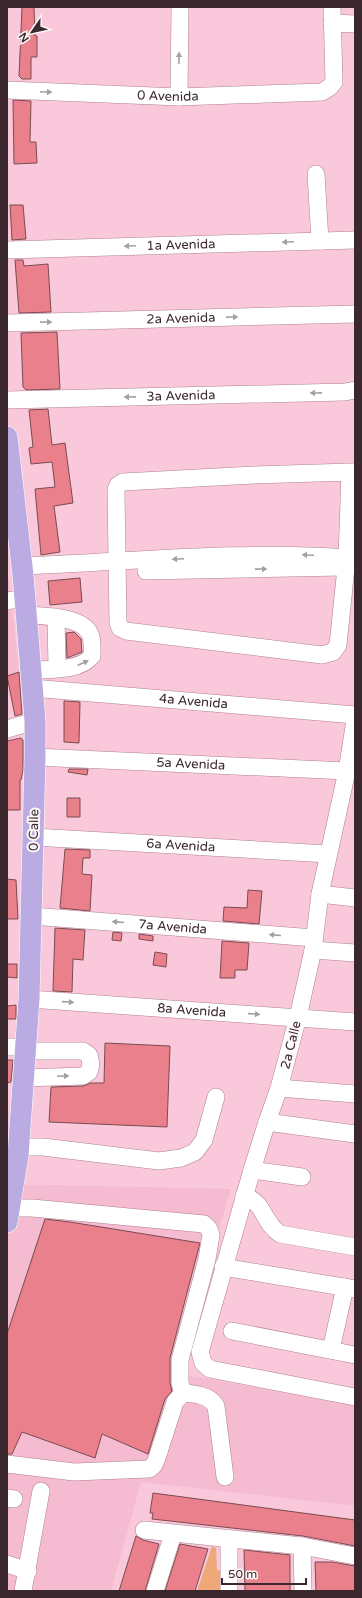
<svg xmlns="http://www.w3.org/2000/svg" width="362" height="1598" font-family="'Varela Round',sans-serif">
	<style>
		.built { fill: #f5bbd1 }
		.green { fill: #efa878 }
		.building { fill: #e9808b; stroke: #794c50 }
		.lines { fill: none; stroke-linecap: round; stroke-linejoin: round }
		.minor-casing { stroke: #af8192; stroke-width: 18 }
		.major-casing { stroke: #fff; stroke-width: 22 }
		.minor { stroke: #fff; stroke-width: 17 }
		.major { stroke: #baace2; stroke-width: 21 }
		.oneway { fill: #a79ea1 }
		.labels { text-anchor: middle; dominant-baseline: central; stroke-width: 4; stroke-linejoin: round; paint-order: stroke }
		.street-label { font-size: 13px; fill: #3b282f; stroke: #fdf8f9 }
	</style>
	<rect width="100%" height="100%" fill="#fac8db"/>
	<path class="built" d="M7,566L19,672L7,675Z
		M7,1184L231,1189L175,1373L355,1406V1506L141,1482L111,1591H7Z"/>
	<path class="green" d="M212,1546L216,1548L217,1570L223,1571V1591H197Z"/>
	<path class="building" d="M22,7H34L35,36H37V57H31V79H22L19,76Z
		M13,100L31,101L30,142H36L37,163L14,164Z
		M10,205H23L26,239L12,240Z
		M15,260H23L24,266L48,264L51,312L19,313Z
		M57,332L60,389L26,390L23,387L21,333Z
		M48,409L52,445L65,443L73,503L54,506L60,552L41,555L35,489L55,487L52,462L31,464L29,448L33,447L29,410Z
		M80,578L82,602L50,605L48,581Z
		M74,632L81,639L82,652L67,658L66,633Z
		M19,672L22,714L15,716L7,676Z
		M64,701L80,702L79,743L64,742Z
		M21,738L23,740V770L21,780H20V810H7V741Z
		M69,769H88L87,775L68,772Z
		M67,798H80V817H67Z
		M65,849L90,850V858H83L82,874L92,875L90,911L60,908Z
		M7,879L16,880L18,919H7Z
		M248,890L262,891L259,924L223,921L224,907L247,908Z
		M55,928L85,930L83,960L73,959L72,992L53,991Z
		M113,932L122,933L121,941L112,940Z
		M139,934L153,936V941L139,939Z
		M222,941L249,943L247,970H235V978H220Z
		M155,952L167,954L166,967L153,965Z
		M7,964H17V978L7,977Z
		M16,1005V1019H7V1006Z
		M105,1043L170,1046L167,1127L49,1122L51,1087L83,1086L91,1083H104Z
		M7,1060H13L11,1082L7,1083Z
		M45,1219L70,1222L200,1243L170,1358V1383L172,1391L165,1399L148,1454L102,1434L95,1458L22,1432L12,1454H7V1334Z
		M153,1493L355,1520V1546L303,1536L152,1519L153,1513H150Z
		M136,1536L143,1540L159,1544L145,1591H119Z
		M180,1544L208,1549L195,1591H165Z
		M244,1550L290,1555V1591H245Z
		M315,1562H332L355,1566V1591H316Z"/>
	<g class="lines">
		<g class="minor-casing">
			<g id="minor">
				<path d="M332,23L355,24"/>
				<path id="s1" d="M7,90L179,97L322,92L330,87L334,82L332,7"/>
				<path d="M179,97L180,7"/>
				<path d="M316,174L320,241"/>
				<path id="s2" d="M7,250L355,240"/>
				<path id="s3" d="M7,323L355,314"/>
				<path id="s4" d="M7,400L345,392L355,390"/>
				<path d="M350,472L347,558L338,645L333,652L322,655L126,631L120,628L118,622L116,490L118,485L123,482L254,475L350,472H355"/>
				<path d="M22,566C130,562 239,550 347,558"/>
				<path d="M146,571L342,567"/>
				<path d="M7,601L24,598"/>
				<path d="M26,615C43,616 82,616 90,634C93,640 92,650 92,656C79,672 49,669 31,670"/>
				<path d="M56,617L57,668"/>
				<path id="s5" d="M32,688L355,715"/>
				<path d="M355,720L347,771L320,894L313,950L298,1017L279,1088L267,1122L252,1170L200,1352L203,1363L210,1369L355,1397"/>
				<path d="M7,729L35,721"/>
				<path id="s6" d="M35,757L347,771"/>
				<path id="s7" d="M34,837L328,854"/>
				<path d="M320,894L355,898"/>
				<path id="s8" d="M32,916L314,938"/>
				<path d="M313,950L355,953"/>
				<path id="s9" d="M29,999L355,1022"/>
				<path d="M7,1047H26"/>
				<path d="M24,1078L83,1076L89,1072L91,1064L89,1055L83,1051H26"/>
				<path d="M279,1088L355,1094"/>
				<path d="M267,1122L355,1134"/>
				<path d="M18,1147H43L159,1161L181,1158L195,1152L204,1140L216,1097"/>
				<path d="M252,1170L302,1177"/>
				<path d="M244,1196C265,1202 262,1222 280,1234L355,1247"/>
				<path d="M10,1208H32L204,1224L209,1229L211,1235L207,1259L180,1360V1383L183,1393"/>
				<path d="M223,1267L355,1289"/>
				<path d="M232,1331L355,1355"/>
				<path d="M331,1350L345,1287"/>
				<path d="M7,1464L74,1472L149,1469L154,1465L157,1458L175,1402L183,1393C196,1394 209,1395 216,1406L225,1477"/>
				<path d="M7,1498L14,1499"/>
				<path d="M144,1530L302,1546L355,1556"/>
				<path d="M229,1539V1591"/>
				<path d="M302,1546L303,1591"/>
				<path d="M7,1564L28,1571"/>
				<path d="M23,1591L41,1491"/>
				<path d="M155,1591L173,1534"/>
			</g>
		</g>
		<g class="major-casing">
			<path id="major" d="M7,437L23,575L35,721V757L29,999L18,1156L7,1222"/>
		</g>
		<use href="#minor" class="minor"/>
		<use href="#major" class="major"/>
	</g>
	<defs><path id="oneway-solid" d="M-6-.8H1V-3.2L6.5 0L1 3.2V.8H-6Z"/></defs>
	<g class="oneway">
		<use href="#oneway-solid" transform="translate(179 58) rotate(-89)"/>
		<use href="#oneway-solid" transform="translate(46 92) rotate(2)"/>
		<use href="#oneway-solid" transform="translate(288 242) rotate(178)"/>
		<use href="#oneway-solid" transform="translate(130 246) rotate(178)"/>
		<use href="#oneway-solid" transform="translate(232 317) rotate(-1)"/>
		<use href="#oneway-solid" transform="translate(46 322) rotate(-1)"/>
		<use href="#oneway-solid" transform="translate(316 393) rotate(179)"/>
		<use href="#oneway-solid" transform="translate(130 397) rotate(179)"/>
		<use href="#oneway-solid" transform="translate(308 555) rotate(-178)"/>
		<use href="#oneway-solid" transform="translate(178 559) rotate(177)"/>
		<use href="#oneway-solid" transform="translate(261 569) rotate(-1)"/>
		<use href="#oneway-solid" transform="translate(83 663) rotate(-25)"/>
		<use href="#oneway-solid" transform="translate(118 922) rotate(-175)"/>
		<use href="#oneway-solid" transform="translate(275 935) rotate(-175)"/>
		<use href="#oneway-solid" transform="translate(68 1002) rotate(4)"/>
		<use href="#oneway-solid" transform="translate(254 1014) rotate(4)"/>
		<use href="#oneway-solid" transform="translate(63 1076) rotate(-2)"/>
	</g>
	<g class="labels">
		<g class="street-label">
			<text stroke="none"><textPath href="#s1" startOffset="161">0 Avenida</textPath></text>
			<text stroke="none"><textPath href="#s2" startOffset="174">1a Avenida</textPath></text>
			<text stroke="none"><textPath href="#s3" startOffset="174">2a Avenida</textPath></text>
			<text stroke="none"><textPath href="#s4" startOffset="174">3a Avenida</textPath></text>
			<text stroke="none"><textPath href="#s5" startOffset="162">4a Avenida</textPath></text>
			<text stroke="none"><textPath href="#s6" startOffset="156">5a Avenida</textPath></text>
			<text transform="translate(34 830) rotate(-89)">0 Calle</text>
			<text stroke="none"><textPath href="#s7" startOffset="147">6a Avenida</textPath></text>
			<text stroke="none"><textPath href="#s8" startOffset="141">7a Avenida</textPath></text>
			<text stroke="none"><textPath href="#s9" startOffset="163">8a Avenida</textPath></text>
			<text transform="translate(291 1045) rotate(-76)">2a Calle</text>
		</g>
	</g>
	<rect width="362" height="1598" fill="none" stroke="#3b282f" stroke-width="16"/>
	<g transform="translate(32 32) rotate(236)" stroke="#fdf8f9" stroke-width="3" paint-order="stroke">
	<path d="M0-3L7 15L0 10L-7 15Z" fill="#3b282f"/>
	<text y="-6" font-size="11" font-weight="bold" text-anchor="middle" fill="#3b282f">N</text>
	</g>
	<path d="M222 1578v6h84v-6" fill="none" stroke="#3b282f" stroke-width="2"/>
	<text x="228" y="1578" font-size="12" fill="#3b282f" stroke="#fdf8f9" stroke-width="3" paint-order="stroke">50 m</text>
</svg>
